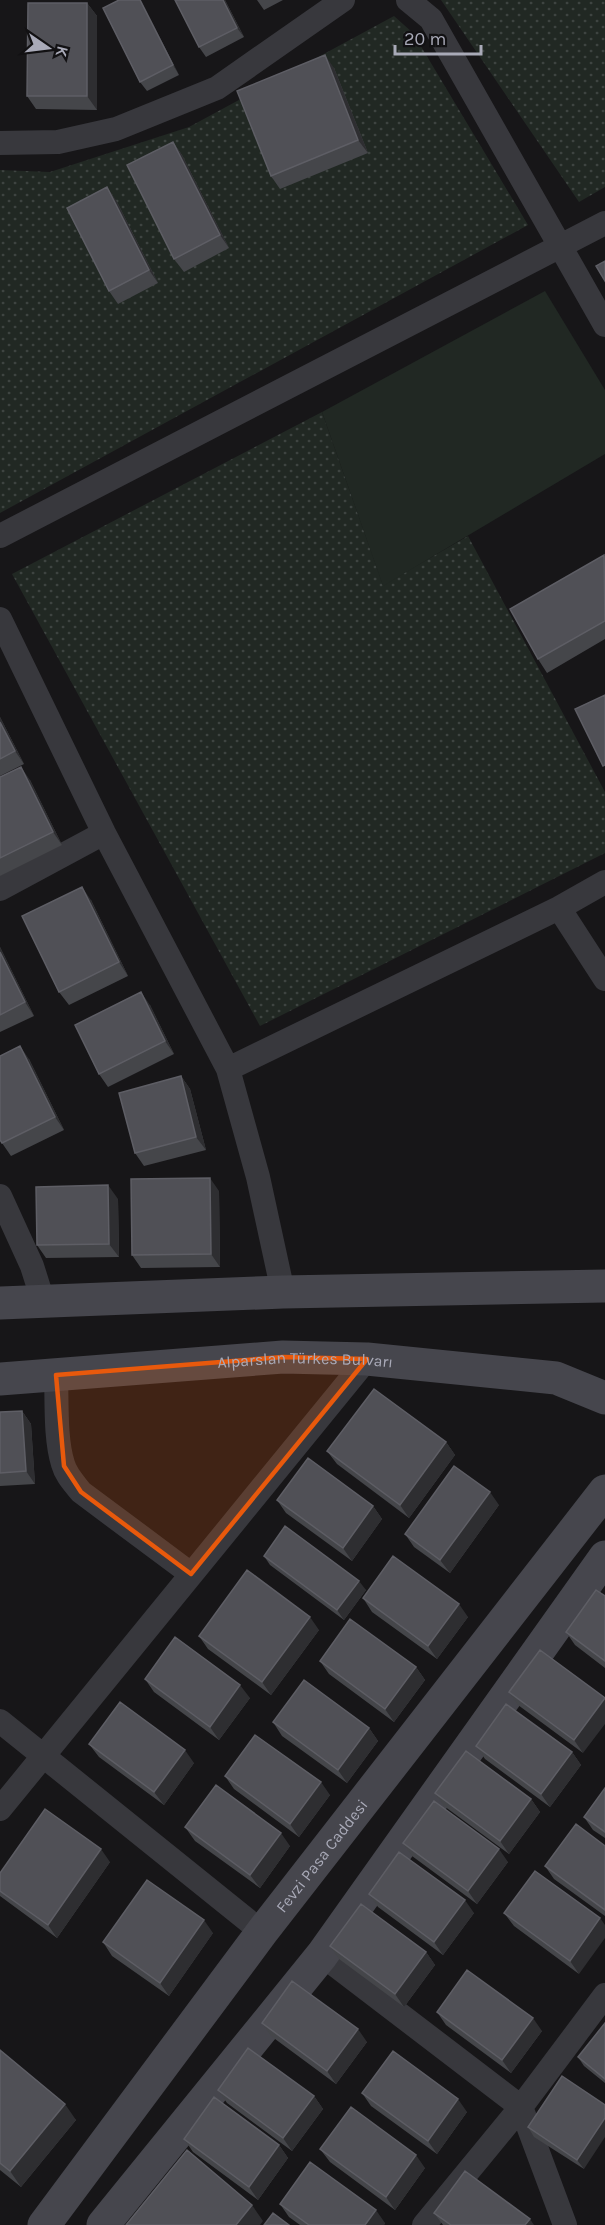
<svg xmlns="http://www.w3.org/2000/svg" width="605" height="2225" font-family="Karla,sans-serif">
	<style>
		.grass { fill: url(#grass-dots) }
		.green { fill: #212823 }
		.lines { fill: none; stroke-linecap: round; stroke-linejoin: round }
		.street { stroke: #38383d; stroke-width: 24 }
		.secondary { stroke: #46464d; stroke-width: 33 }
		.wall { fill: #45464a }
		.shaded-wall { fill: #2e2e31 }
		.building { fill: #505056; stroke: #5e5e65; stroke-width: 1.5 }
		.marked { fill: #e8590c; fill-opacity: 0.2; stroke: #e8590c; stroke-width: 4.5; stroke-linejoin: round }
		.labels { text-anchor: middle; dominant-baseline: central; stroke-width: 4.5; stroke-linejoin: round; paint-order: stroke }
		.street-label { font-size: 16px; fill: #a9aab8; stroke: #121113 }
	</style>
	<defs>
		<pattern id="grass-dots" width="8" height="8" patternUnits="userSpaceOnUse" patternTransform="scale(1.5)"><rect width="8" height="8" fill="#212823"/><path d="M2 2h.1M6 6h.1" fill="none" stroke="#3e4441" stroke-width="1.8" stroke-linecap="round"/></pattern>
	</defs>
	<rect width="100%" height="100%" fill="#171618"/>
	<path class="grass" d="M441,0H605V187L579,202Z
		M394,16L413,33L528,225L0,513V170L50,172L189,127Z
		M322,412L383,585L468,536L605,792V853L260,1026L12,574Z"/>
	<path class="green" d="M545,291L605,390V454L383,586L322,412Z"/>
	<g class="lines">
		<path class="street" d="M408,0L431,19L605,325
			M0,143L58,142L116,129L217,88L343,0
			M0,536L605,223
			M0,619L104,833L228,1069
			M0,889L104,833
			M559,908L605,979
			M0,1196L32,1266L43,1301
			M283,1292L258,1177L228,1069L559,908L605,882
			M56,1375C57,1402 55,1439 63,1464C66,1475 74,1483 81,1492L191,1574
			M0,1721L262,1932
			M0,1809L367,1359
			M322,1955L521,2107L565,2225
			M424,2225L521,2107L605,1995"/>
		<g class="secondary">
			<path d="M0,1303L283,1292L605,1286"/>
			<path id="s1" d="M0,1379L283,1357L367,1359L556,1378L605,1398"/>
			<path id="s2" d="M44,2225L262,1932L605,1491"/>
			<path d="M103,2225L322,1955L605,1557"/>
		</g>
	</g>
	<path class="wall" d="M140,0L179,75L147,91L140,82Z
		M225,0L244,37L206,57L199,47Z
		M257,0H283L264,10Z
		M87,3L97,16V110L36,109L27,96Z
		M334,68L368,153L280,189L271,176Z
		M173,142L182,155L229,248L184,272L174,259Z
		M116,200L158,283L118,304L109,291Z
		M605,555V639L547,673L538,659Z
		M0,717L24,764L0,776Z
		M0,777L30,780L62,845L0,876Z
		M91,900L128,976L69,1005L59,992Z
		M0,947L34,1016L0,1032Z
		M150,1005L174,1054L108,1087L99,1074Z
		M29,1059L64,1130L11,1156L2,1143Z
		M181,1076L190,1089L206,1150L144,1166L135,1153Z
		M219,1191L220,1267L141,1268L132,1255Z
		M118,1199L119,1257L46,1258L37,1245Z
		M22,1411L31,1424L35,1484L0,1486V1412Z
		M446,1442L455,1455L409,1518L337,1464L327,1451Z
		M277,1500L373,1506L382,1519L352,1561L286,1513Z
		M499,1505L450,1573L414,1547L405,1534Z
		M264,1556L366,1590L344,1620L270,1565Z
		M605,1596V1668L575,1645L566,1632Z
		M363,1598L468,1617L437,1659L372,1612Z
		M319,1630L271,1695L208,1649L199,1636Z
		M540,1650L583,1753L518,1705L509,1692Z
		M320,1661L416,1667L425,1680L394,1722L329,1674Z
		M145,1679L250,1698L219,1740L154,1692Z
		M273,1722L369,1728L378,1741L347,1783L282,1736Z
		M89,1744L194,1763L164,1805L99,1757Z
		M476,1746L572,1752L581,1765L550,1807L485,1759Z
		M225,1776L330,1795L299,1837L234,1789Z
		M605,1788V1838L593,1830L584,1817Z
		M435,1793L531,1799L540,1812L509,1854L444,1806Z
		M185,1827L290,1846L260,1888L195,1841Z
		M403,1843L508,1862L477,1904L412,1856Z
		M605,1846V1916L554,1879L545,1866Z
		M110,1862L57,1938L0,1896V1873Z
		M535,1871L579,1974L514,1926L504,1913Z
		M369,1894L474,1913L443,1955L378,1907Z
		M213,1933L169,1996L112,1956L103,1942Z
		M330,1946L426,1952L435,1965L404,2007L339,1959Z
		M437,2012L542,2031L511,2073L446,2025Z
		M262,2023L367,2042L336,2084L271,2036Z
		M605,2023V2083L584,2066L578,2057Z
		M0,2050L76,2120L21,2187L0,2170Z
		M562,2076L584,2169L534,2137L528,2127Z
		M218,2090L314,2096L323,2109L292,2151L227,2103Z
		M362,2093L467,2112L437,2154L371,2106Z
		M184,2139L279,2145L288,2158L258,2200L193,2152Z
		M320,2149L425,2168L395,2210L330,2162Z
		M280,2204L385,2223L384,2225H300L289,2217Z
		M434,2213L534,2225H443Z"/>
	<path class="shaded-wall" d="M140,0H141L179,75L173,65Z
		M223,0H225L244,37L237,28Z
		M87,3L97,16V110L87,96Z
		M325,55L334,68L368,153L358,140Z
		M173,142L182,155L229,248L220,235Z
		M107,187L116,200L158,283L149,270Z
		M0,717L24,764L15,751L0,722Z
		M21,767L30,780L62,845L53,832Z
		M82,887L91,900L128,976L119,962Z
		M0,947L34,1016L25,1002L0,952Z
		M141,992L150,1005L174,1054L165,1041Z
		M20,1046L29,1059L64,1130L55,1117Z
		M181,1076L190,1089L206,1150L196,1137Z
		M210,1178L219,1191L220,1267L211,1254Z
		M108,1185L118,1199L119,1257L109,1244Z
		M22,1411L31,1424L35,1484L26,1471Z
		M446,1442L455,1455L409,1518L400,1505Z
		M490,1492L499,1505L450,1573L440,1560Z
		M373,1506L382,1519L352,1561L343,1548Z
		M359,1581L366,1590L344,1620L337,1610Z
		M459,1604L468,1617L437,1659L428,1646Z
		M310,1617L319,1630L271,1695L262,1682Z
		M416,1667L425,1680L394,1722L385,1709Z
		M240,1685L250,1698L219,1740L210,1727Z
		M605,1698V1724L583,1753L574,1740Z
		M369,1728L378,1741L347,1783L338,1770Z
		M185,1750L194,1763L164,1805L154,1792Z
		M572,1752L581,1765L550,1807L541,1794Z
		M321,1782L330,1795L299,1837L290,1824Z
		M531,1799L540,1812L509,1854L500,1841Z
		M281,1833L290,1846L260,1888L250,1875Z
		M101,1849L110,1862L57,1938L48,1925Z
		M499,1849L508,1862L477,1904L468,1891Z
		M465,1900L474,1913L443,1955L434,1942Z
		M600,1918L605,1925V1938L579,1974L570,1961Z
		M204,1920L213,1933L169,1996L160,1983Z
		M426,1952L435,1965L404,2007L395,1994Z
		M533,2018L542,2031L511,2073L502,2060Z
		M358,2029L367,2042L336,2084L327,2071Z
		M314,2096L323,2109L292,2151L283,2138Z
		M458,2099L467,2112L437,2154L428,2141Z
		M65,2104L76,2120L21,2187L10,2171Z
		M605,2118V2137L584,2169L577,2160Z
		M279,2145L288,2158L258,2200L249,2187Z
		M416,2155L425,2168L395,2210L386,2197Z
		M252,2205L263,2221L260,2225H236Z
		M376,2210L385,2223L384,2225H365Z
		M530,2219L534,2225H525Z"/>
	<path class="building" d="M119,0H140L173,65L140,82L103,8Z
		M175,0H223L237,28L199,47Z
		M28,3H87V96H27Z
		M325,55L358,140L271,176L237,91Z
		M173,142L220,235L174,259L127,165Z
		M107,187L149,270L109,291L67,208Z
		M605,261V281L596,266Z
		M604,555L605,621L538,659L510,609Z
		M605,695V765L603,766L575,709Z
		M0,722L15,751L0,759Z
		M21,767L53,832L0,858V777Z
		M82,887L119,962L59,992L22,916Z
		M0,952L25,1002L0,1015Z
		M141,992L165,1041L99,1074L75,1025Z
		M20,1046L55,1117L2,1143L0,1140V1056Z
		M181,1076L196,1137L135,1153L119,1093Z
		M210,1178L211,1254L132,1255L131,1179Z
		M108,1185L109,1244L37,1245L36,1187Z
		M374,1389L446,1442L400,1505L327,1451Z
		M22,1411L26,1471L0,1473V1412Z
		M308,1458L373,1506L343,1548L277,1500Z
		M454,1466L490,1492L440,1560L405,1534Z
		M285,1526L359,1581L337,1610L264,1556Z
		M393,1556L459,1604L428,1646L363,1598Z
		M247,1570L310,1617L262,1682L199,1636Z
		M596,1590L605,1596V1661L566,1632Z
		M350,1619L416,1667L385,1709L320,1661Z
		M175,1637L240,1685L210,1727L145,1679Z
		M540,1650L605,1698L574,1740L509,1692Z
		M304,1680L369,1728L338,1770L273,1722Z
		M120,1702L185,1750L154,1792L89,1744Z
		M506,1704L572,1752L541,1794L476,1746Z
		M255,1735L321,1782L290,1824L225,1776Z
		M466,1751L531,1799L500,1841L435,1793Z
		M216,1785L281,1833L250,1875L185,1827Z
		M605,1788V1832L584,1817Z
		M434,1801L499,1849L468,1891L403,1843Z
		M45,1809L101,1849L48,1925L0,1891V1873Z
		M576,1824L605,1846V1910L545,1866Z
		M399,1852L465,1900L434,1942L369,1894Z
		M535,1871L600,1918L570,1961L504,1913Z
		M147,1880L204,1920L160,1983L103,1942Z
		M361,1904L426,1952L395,1994L330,1946Z
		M467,1970L533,2018L502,2060L437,2012Z
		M292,1981L358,2029L327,2071L262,2023Z
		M605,2023V2079L578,2057Z
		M248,2048L314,2096L283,2138L218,2090Z
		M0,2050L65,2104L10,2171L0,2163Z
		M393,2051L458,2099L428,2141L362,2093Z
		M562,2076L605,2105V2118L577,2160L528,2127Z
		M214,2097L279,2145L249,2187L184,2139Z
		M351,2107L416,2155L386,2197L320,2149Z
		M187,2150L252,2205L236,2225H126Z
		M310,2162L376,2210L365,2225H309L280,2204Z
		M465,2171L530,2219L525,2225H451L434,2213Z
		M273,2213L289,2225H264Z"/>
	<path class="marked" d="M283,1357L367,1359L191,1574L81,1492L64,1466L56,1375Z"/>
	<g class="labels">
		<g class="street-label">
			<text stroke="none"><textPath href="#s1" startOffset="306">Alparslan Türkes Bulvarı</textPath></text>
			<text stroke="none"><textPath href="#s2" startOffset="462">Fevzi Pasa Caddesi</textPath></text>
		</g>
	</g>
	<g transform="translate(48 48) rotate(104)" stroke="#121113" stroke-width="4.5" paint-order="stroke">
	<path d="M0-4.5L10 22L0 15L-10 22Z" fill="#a9aab8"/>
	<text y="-9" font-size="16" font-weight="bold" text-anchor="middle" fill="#a9aab8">K</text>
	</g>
	<path d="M395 45v9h86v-9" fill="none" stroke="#a9aab8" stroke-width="3"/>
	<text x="404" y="45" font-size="18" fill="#a9aab8" stroke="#121113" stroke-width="4.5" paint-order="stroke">20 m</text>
</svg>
